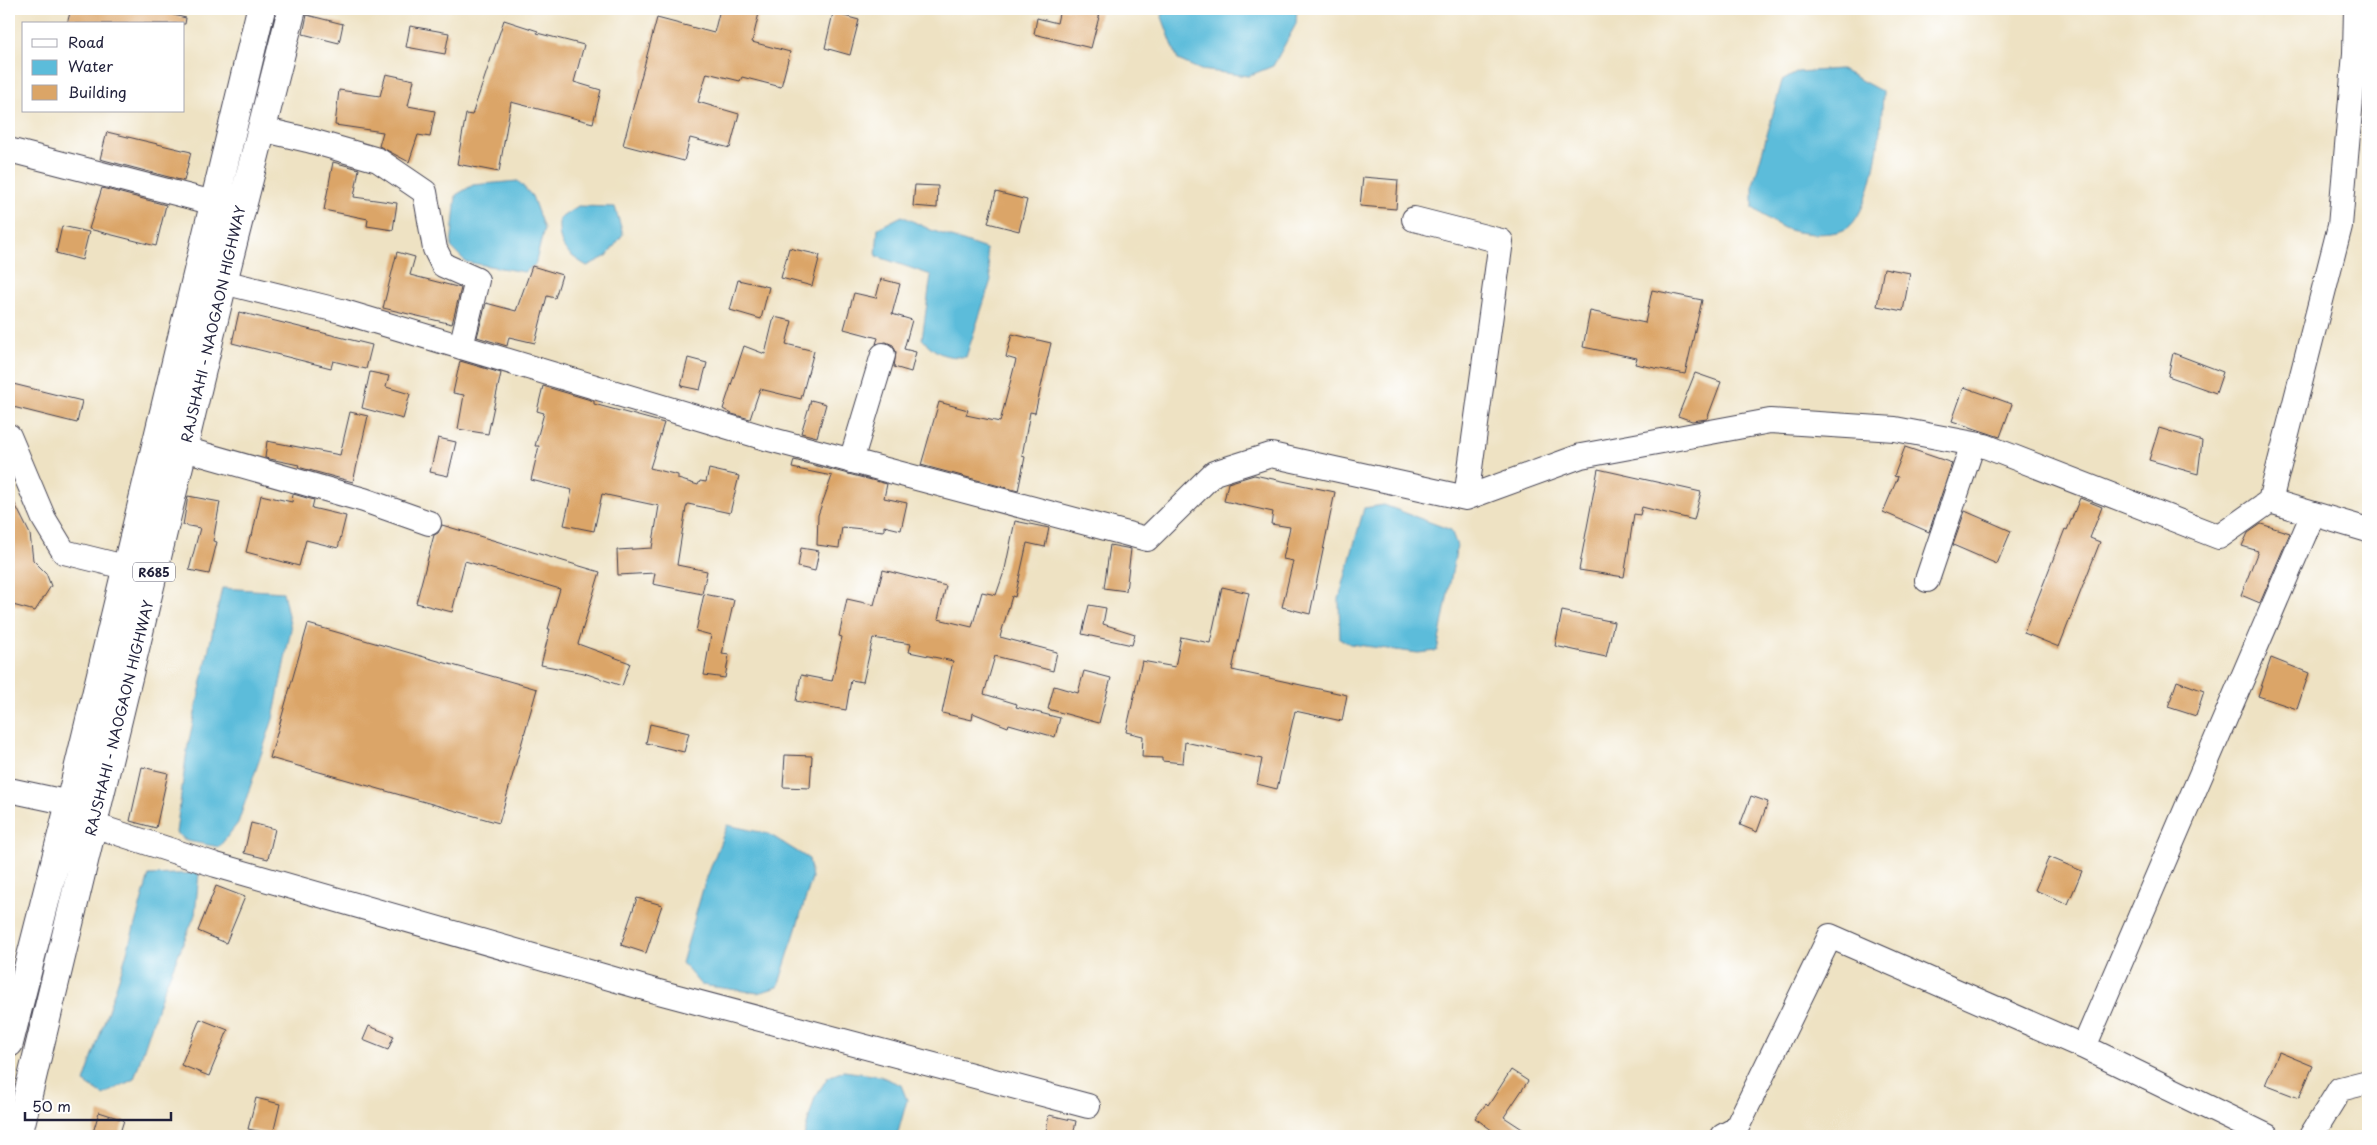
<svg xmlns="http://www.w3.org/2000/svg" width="2377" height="1145" font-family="'Playpen Sans',sans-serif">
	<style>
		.water { fill: #5cbcda; stroke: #3f6f8a }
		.building { fill: #dba567 }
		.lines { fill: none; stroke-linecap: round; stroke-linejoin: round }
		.street-casing { stroke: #413f4f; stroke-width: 26 }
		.primary-casing { stroke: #413f4f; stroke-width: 30 }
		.street { stroke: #fff; stroke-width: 24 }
		.primary { stroke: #fff; stroke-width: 28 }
		.labels { text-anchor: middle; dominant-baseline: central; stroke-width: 4; stroke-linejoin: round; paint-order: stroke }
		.shield { fill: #fff; stroke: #646476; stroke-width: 1 }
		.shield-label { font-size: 12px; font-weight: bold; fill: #22223b }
		.street-label { font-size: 14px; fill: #22223b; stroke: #fff }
	</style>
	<rect width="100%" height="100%" fill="#fff"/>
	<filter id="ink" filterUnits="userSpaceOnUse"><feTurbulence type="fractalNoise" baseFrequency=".02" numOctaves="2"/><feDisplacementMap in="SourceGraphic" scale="10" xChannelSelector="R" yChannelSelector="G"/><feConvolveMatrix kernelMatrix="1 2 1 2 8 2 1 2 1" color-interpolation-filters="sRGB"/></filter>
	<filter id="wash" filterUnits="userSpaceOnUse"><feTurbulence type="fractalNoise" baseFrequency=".0096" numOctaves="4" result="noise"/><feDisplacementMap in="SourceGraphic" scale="20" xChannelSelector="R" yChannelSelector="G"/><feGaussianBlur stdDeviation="1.12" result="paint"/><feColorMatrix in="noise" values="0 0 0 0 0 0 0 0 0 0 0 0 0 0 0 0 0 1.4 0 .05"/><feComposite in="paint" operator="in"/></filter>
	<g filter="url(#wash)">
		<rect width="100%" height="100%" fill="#eee2c3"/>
		<path class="water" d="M1163,9H1297L1296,24L1273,66L1248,76L1201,70L1178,60L1162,17Z
			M1840,69L1883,92C1882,125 1874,205 1849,227C1836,237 1796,235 1782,227C1772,222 1763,215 1753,208V185L1782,81L1798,72Z
			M518,181L532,196L544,229L535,265L524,272L466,262L451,247L456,195L473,185Z
			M578,206L615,207L623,234L607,256L587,266C564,252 558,246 559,219Z
			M902,216L931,230L986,249L991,280L966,357C944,357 938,355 922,339L931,275L876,256L878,228Z
			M1384,505L1451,530L1457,546L1437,651L1418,653L1350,644L1340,639L1339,599L1364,508Z
			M222,588L283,592L291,629L273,719L238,823L219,847L187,841L176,833L187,750Z
			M727,825L769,834L809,859L812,878L778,987L758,993L701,985L682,963L704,885Z
			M199,873L195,915L163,991L134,1079L103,1095L84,1082L123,966L149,875Z
			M844,1071L880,1076L901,1085L907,1100L897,1136H804L815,1097L828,1077Z"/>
		<g id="blocks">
			<path class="building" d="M71,9H149L186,18L185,24H67Z
				M720,9H760L752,42L790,52L781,87L742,77L740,81L707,73L698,102L739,114L730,148L690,138L684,161L623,145L657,18L714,33Z
				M1060,9H1083L1100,13L1091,48L1034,34L1037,18L1057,23Z
				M833,13L859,20L850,55L825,48Z
				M307,15L343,24L339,43L303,34Z
				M504,20L538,31L537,33L584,45L574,82L601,90L593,123L511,102L499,172L457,164L466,114L472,115Z
				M410,26L449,33L445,54L406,47Z
				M386,74L414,80L408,106L435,111L430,137L418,135L409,162L379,146L383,132L335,125L339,90L380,96Z
				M107,132L191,152L184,181L100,159Z
				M333,162L359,169L354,197L397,203L393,230L367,226L368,219L324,210Z
				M1363,177L1398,180L1396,209L1360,206Z
				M915,185L938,186L937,208L913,206Z
				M102,188L166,205L156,246L89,229Z
				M996,192L1027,200L1019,231L988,223Z
				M62,226L89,232L82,260L56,253Z
				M789,248L820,255L812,286L781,278Z
				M397,252L415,257L410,275L461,288L452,324L383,308Z
				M532,266L562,275L555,298L547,296L535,343L509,337L507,346L477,337L486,303L516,311Z
				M1884,268L1910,273L1903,311L1877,306Z
				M881,279L900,284L892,314L912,320L904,349L916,352L911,372L894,367L896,352L893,345L886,342L876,344L878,338L844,329L854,293L876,298Z
				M738,280L769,287L761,319L730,310Z
				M1652,290L1702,300L1685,374L1635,364L1637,358L1583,347L1590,311L1645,323Z
				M239,312L372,345L366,369L333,361L331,368L232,343Z
				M774,317L792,321L786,344L814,351L801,399L760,389L750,419L732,414L723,409L744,346L765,354Z
				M1012,334L1051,343L1035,413L1030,412L1022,456L1025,457L1018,491L921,465L939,402L968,410L966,415L1000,422L1016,360L1006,357Z
				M2173,353L2223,372L2216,393L2168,376Z
				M688,358L707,363L700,390L681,386Z
				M460,361L501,373L488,434L458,429L464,395L453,393Z
				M370,372L389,376L386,387L410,394L403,419L362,408Z
				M1695,373L1721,382L1707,419L1692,421L1678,416Z
				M9,383L82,401L77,423L9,406Z
				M543,386L594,401V404L664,423L650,468L678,475V479L698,485L700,481L706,482L709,469L739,476L730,513L688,504L686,508L677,565L707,571L702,594L653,584L655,573L618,575L617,550L652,548L659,506L602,494L594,531L564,525L572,490L531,480L539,446H535L544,413L537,411Z
				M1964,387L2012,404L2000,437L1952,421Z
				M811,400L826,404L817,437L801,433Z
				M350,412L368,416L353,482L298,467L299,465L265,458L267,441L340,455Z
				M2159,428L2202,441L2198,474L2149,460Z
				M438,438L456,442L448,476L430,472Z
				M1905,447L1952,463L1929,532L1883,512L1898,477L1894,476Z
				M794,460L887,484L884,498L907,503L901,530L884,526V531L842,527L839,548L817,545L818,515L832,476L792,468Z
				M1598,469L1701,492L1694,520L1642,507L1640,515L1634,514L1624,577L1579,570Z
				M1254,475L1335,492L1310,614L1282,607L1293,561L1283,559L1290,527L1271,524L1273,512L1224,501L1228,483Z
				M9,492L30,534L33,560L46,573L51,586L35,611L9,604Z
				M293,494L314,500L312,508L346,516L338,548L306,540L299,566L246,552L250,536H252L261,495L292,502Z
				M188,496L220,502L213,541L217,542L209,574L189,570L200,528L183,525Z
				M2080,498L2102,507L2090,538L2100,542L2059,647L2024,633L2065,529L2067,530Z
				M1965,511L2011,531L1997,564L1953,545Z
				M1015,521L1049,528L1045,547L1027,543L1015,597L1012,596L1000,637L1057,652L1053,671L995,656L984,694L1017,704L1016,707L1060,718L1055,737L1009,724L1008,727L973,713L972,720L942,713L953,661L909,652L911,644L873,638L863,682L851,680L846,710L796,701L801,675L832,681L842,637L839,636L847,599L874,605L883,570L946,586L938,619L972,627L982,592L996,595L1005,569Z
				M2261,524L2290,533L2260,603L2241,595L2258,551L2242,546L2248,533Z
				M442,525L600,572L578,644L630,663L622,686L584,673L541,665L550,629H548L560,589L465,561L452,612L416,603L434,535L438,533Z
				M1110,545L1131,549L1126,591L1104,588Z
				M801,548L819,551L815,571L798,567Z
				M1222,587L1249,593L1232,670L1347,695L1342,721L1295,711L1277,789L1257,784L1262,759L1185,742L1183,763L1162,761V758L1142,757L1143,736L1126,732L1142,661L1175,667L1181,637L1210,643Z
				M704,594L734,600L722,654L729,655L725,678L704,675L711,635L696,631Z
				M1089,605L1106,608L1103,624L1135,634L1132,645L1082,634Z
				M1562,611L1614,622L1606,657L1555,646Z
				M308,624L537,689L499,823L270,758Z
				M2271,658L2309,673L2297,709L2258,696Z
				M1084,671L1111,678L1099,723L1048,709L1054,686L1078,693Z
				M2177,681L2204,691L2196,716L2168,707Z
				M650,724L689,733L684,752L646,743Z
				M785,755L812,756L810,788L783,787Z
				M142,767L168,773L156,828L130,821Z
				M1751,796L1768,802L1757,832L1740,825Z
				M251,823L275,829L268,859L244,853Z
				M2049,857L2082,871L2068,904L2035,890Z
				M216,886L245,897L226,943L198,931Z
				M637,898L662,905L646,953L621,945Z
				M200,1019L228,1030L209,1076L181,1065Z
				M369,1026L394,1036L388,1050L363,1040Z
				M2279,1052L2313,1066L2299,1098L2265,1085Z
				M1511,1070L1528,1081L1504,1117L1533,1136H1500L1475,1118L1486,1104L1488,1106Z
				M256,1098L280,1104L273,1134L248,1129Z
				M99,1112L124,1120L119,1136H92Z
				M1049,1115L1076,1121L1073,1136H1045Z"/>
		</g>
	</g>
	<g filter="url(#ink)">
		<use href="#blocks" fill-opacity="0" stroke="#413f4f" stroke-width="1"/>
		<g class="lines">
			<g class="street-casing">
				<path id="street" d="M261,129L308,140L378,160L425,192L435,249L443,265L477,280L461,347
					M9,150L214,203
					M1414,219L1501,241L1466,498
					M223,282L341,311L769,439L1147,539L1214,473L1271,455L1466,498L1581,456L1770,421L1895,429L1985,446L2219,537L2270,501L2368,530
					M9,436L44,519L64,552L145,572
					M184,449L364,500L429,523
					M851,461L883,355
					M2270,501L2340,226L2355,53L2356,9
					M1927,580L1973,444
					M9,790L70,803
					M93,825L216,865L655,991L1088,1106
					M2084,1047L2267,1136
					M1723,1136L1736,1129L1830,936L2084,1047L2313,514
					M2311,1136L2340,1089L2368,1082"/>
			</g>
			<g class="primary-casing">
				<path id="primary" d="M9,1043L70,803L261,9
					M18,1136L223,282L292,9"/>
			</g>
			<use href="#street" class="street"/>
			<use href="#primary" class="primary"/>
		</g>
	</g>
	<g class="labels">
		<rect class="shield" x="133" y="562.5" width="42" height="19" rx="4"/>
		<g class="shield-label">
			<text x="154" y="572">R685</text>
		</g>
		<g class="street-label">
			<text transform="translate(213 324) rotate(-77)">RAJSHAHI - NAOGAON HIGHWAY</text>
			<text transform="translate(119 718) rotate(-76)">RAJSHAHI - NAOGAON HIGHWAY</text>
		</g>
	</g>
	<rect width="2377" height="1145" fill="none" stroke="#fff" stroke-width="30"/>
	<rect x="22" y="22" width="162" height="90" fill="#ffffff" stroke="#a7a7b1"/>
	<rect x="32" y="39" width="25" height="8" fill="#ffffff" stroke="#a7a7b1"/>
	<text x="68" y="48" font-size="15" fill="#22223b">Road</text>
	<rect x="32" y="60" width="25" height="15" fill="#5cbcda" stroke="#a7a7b1"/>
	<text x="68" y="72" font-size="15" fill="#22223b">Water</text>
	<rect x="32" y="85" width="25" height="15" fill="#dba567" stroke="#a7a7b1"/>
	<text x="68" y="98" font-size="15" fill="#22223b">Building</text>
	<path d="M25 1112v8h146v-8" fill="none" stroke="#22223b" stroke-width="2.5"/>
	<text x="32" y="1112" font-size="15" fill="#22223b" stroke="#ffffff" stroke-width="4" paint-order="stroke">50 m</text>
</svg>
